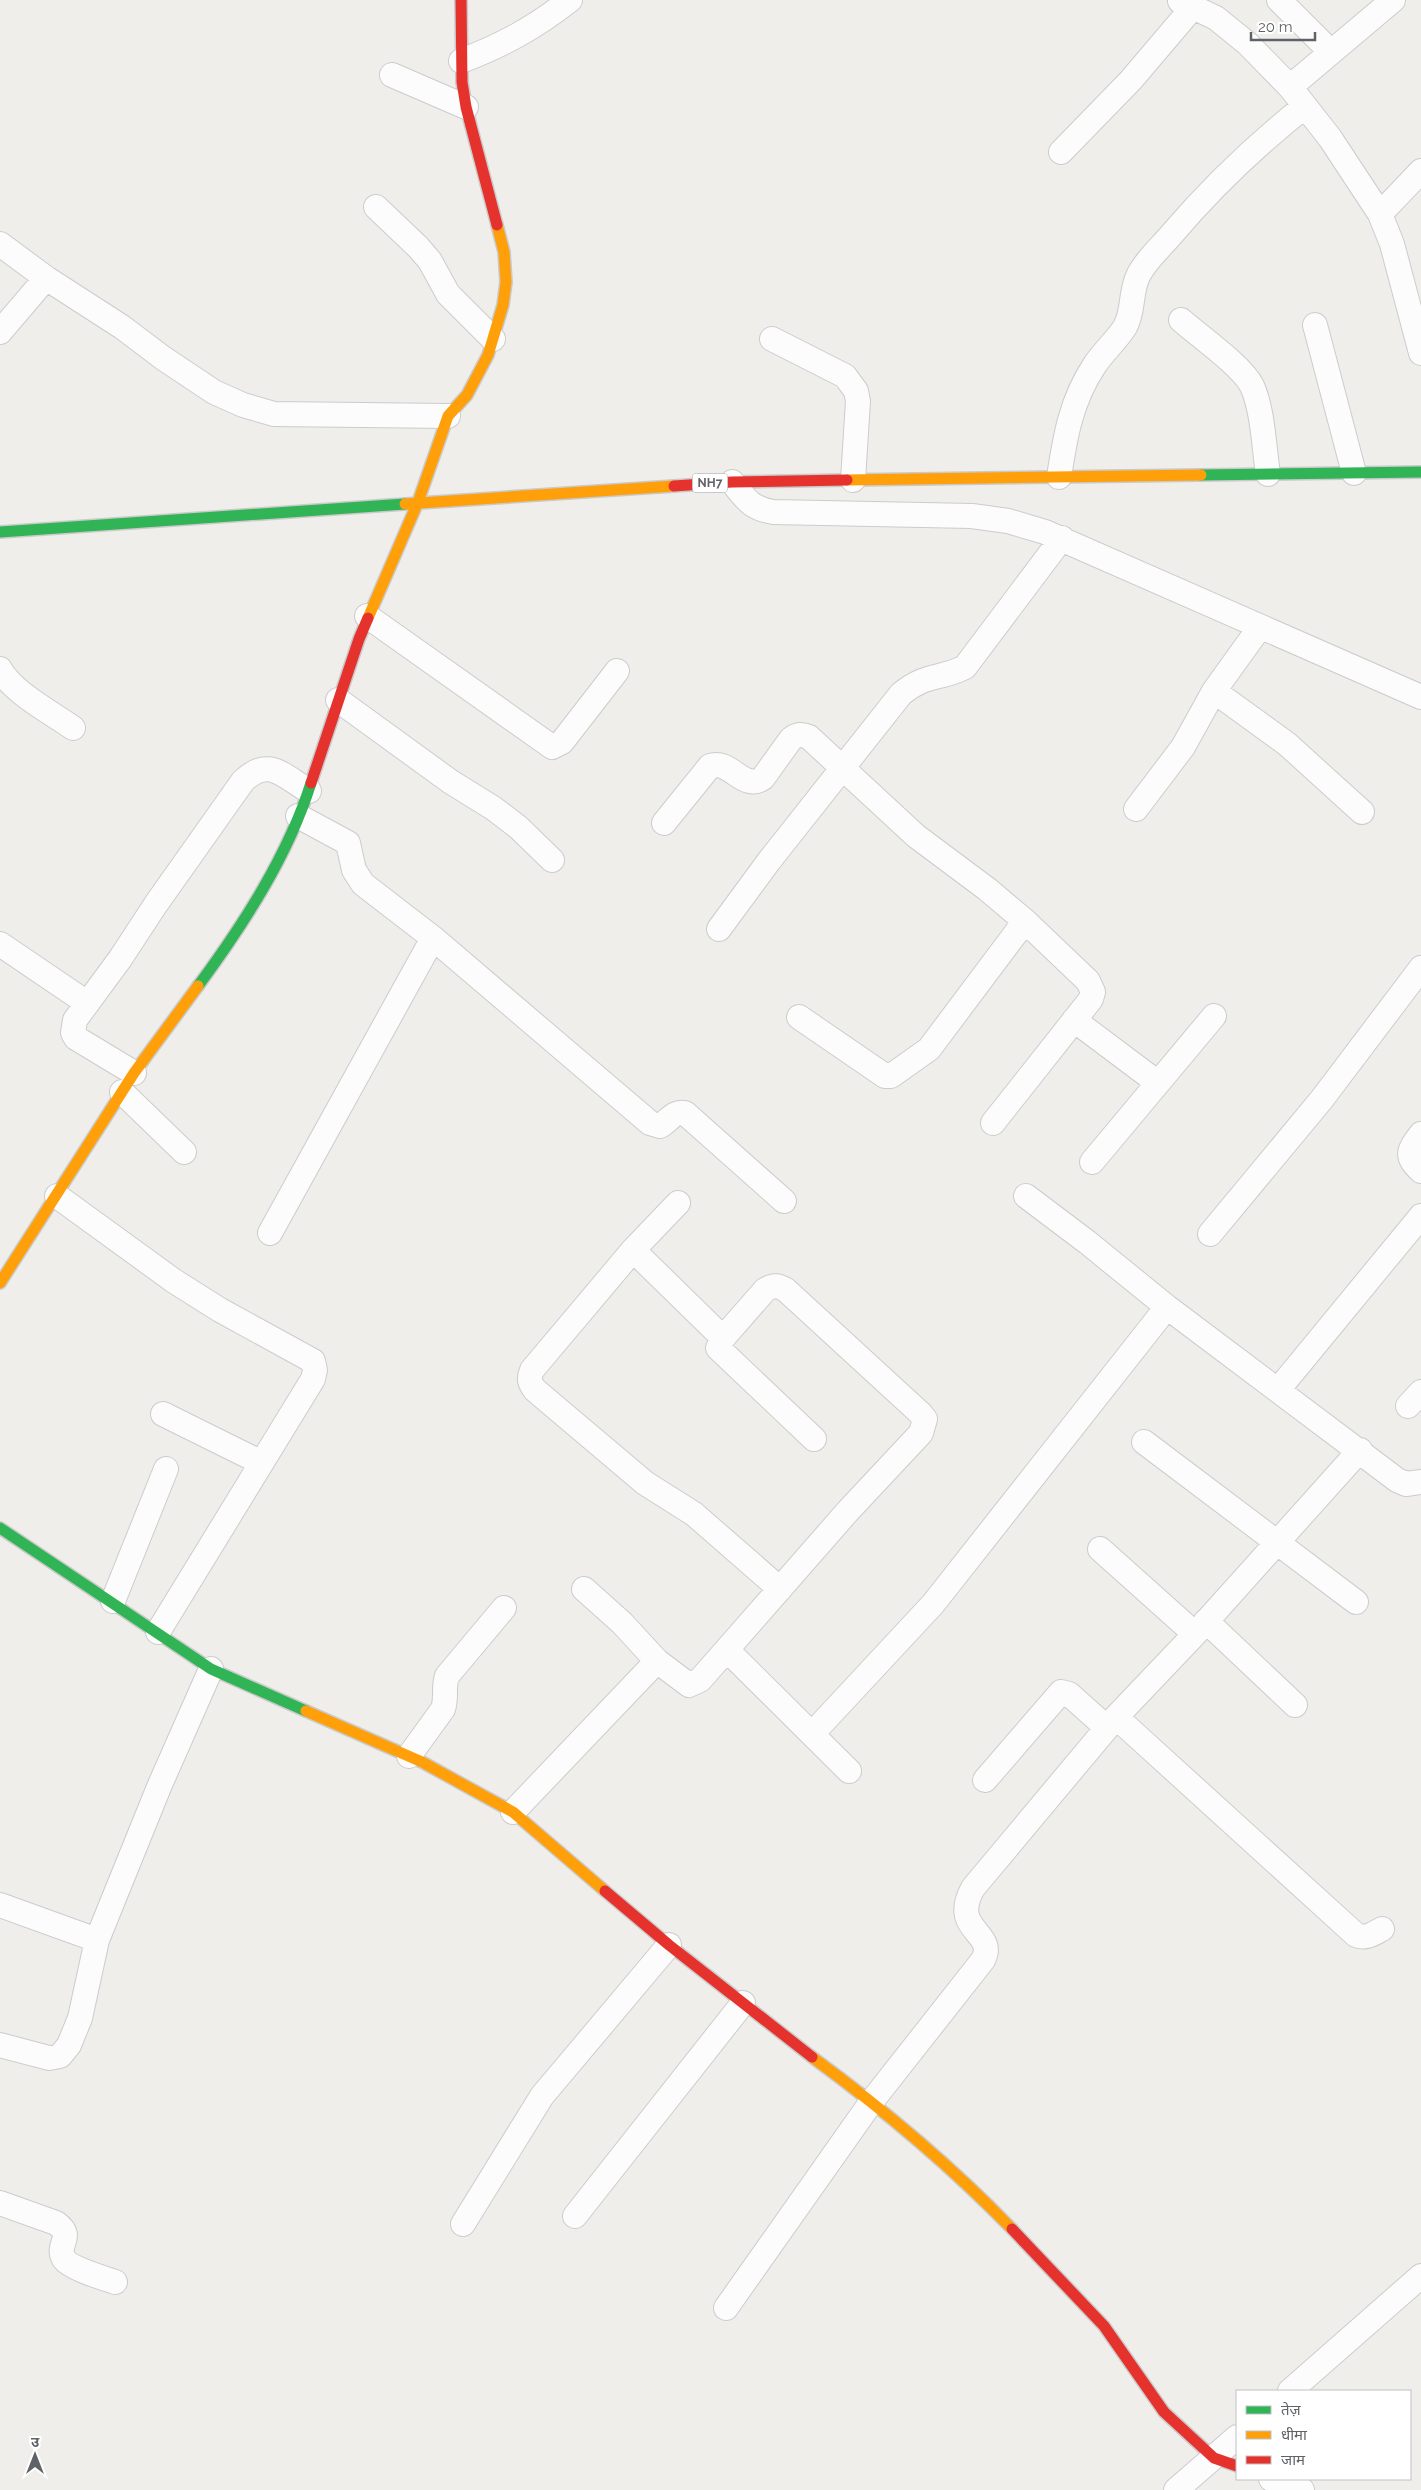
<svg xmlns="http://www.w3.org/2000/svg" width="1421" height="2490" font-family="Raleway,'Noto Sans Devanagari',sans-serif">
	<style>
		.lines { fill: none; stroke-linecap: round; stroke-linejoin: round }
		.street-casing { stroke: #cbcccc; stroke-width: 26 }
		.fast-casing { stroke: #cacacb; stroke-width: 14 }
		.slow-casing { stroke: #cacacb; stroke-width: 14 }
		.jam-casing { stroke: #cacacb; stroke-width: 14 }
		.street { stroke: #fdfcfc; stroke-width: 24 }
		.fast { stroke: #30b455; stroke-width: 11 }
		.slow { stroke: #ff9f0a; stroke-width: 11 }
		.jam { stroke: #e5322d; stroke-width: 11 }
		.labels { text-anchor: middle; dominant-baseline: central; stroke-width: 4.5; stroke-linejoin: round; paint-order: stroke }
		.shield { fill: #fff; stroke: #8f9295; stroke-width: 1 }
		.shield-label { font-size: 12px; font-weight: bold; fill: #5f6368 }
	</style>
	<rect width="100%" height="100%" fill="#efeeea"/>
	<g class="lines">
		<g class="street-casing">
			<path id="street" d="M1279,0L1331,52
				M1393,0L1290,87L1330,138L1380,214L1392,244L1421,353
				M1180,1L1216,18L1248,44L1290,87
				M461,61C503,45 534,28 570,0
				M392,75L466,107
				M1061,152L1131,80L1193,7
				M376,207L418,247L430,261L448,294L493,339
				M1380,214L1421,171
				M0,244L46,278L122,327L163,358L214,392L243,405L274,414L448,416
				M1181,320C1199,336 1242,366 1252,386C1263,410 1264,448 1268,474
				M1315,325L1354,473
				M0,332L46,278
				M772,339L845,376L856,391L858,401L853,480
				M1059,477C1065,437 1071,401 1094,366C1103,352 1116,341 1125,327C1134,311 1130,293 1138,276C1145,261 1160,248 1171,235C1212,187 1256,145 1305,106
				M732,482C746,499 750,508 773,512L972,516L1008,521L1045,532L1421,697
				M367,616L552,747L562,742L617,671
				M0,669C12,692 52,713 73,728
				M1214,691L1287,744L1362,812
				M338,700L451,782L493,808L518,827L552,860
				M1136,809L1183,747L1214,691L1260,627
				M298,816L348,843L354,870L363,884L433,938L650,1123L660,1126C669,1121 673,1111 685,1113L784,1201
				M664,823L710,766C731,759 743,792 763,778L791,739C798,734 801,734 809,737L916,836L987,889L1025,921L1088,981L1093,992L1091,999L993,1123
				M719,929L769,861L901,694C926,673 940,680 965,667L1062,538
				M0,944L87,1003
				M799,1017L885,1076H891L929,1049L1025,921
				M1074,1020L1158,1083
				M134,1073L76,1038L73,1033L75,1020L120,959L156,904L243,781C269,756 283,776 309,791
				M122,1092L184,1152
				M1421,1134C1408,1151 1405,1156 1421,1171
				M1092,1162L1214,1016
				M57,1196L174,1281L220,1310L313,1361L315,1370L313,1379L158,1632
				M1026,1196L1087,1242L1167,1307L1397,1480L1406,1484L1421,1482
				M678,1203L633,1250L532,1370C528,1379 530,1383 535,1390L645,1483L694,1514L780,1589
				M270,1233L433,938
				M1210,1234L1322,1099L1421,968
				M633,1250L723,1338
				M1278,1390L1421,1216
				M1408,1406L1421,1392
				M163,1414L260,1462
				M1144,1442L1356,1602
				M1100,1549L1195,1634
				M584,1589L622,1623L657,1661
				M113,1601L166,1469
				M1206,1621L1295,1705
				M727,1650L849,1771
				M1116,1717L1356,1935C1366,1939 1373,1934 1382,1929
				M812,1734L933,1604L1167,1307
				M409,1756L443,1709C447,1698 443,1687 447,1676L504,1608
				M985,1780L1061,1692L1069,1694L1107,1728
				M513,1812L657,1661L689,1685L700,1680L848,1511L921,1433L925,1419L920,1413L786,1290C778,1285 773,1285 765,1290L723,1338L718,1348L814,1439
				M0,1905L97,1940
				M0,2045L49,2058L60,2056L69,2045L80,2018L97,1940L159,1787L211,1669
				M0,2203L56,2223C76,2237 55,2244 64,2259C70,2268 103,2278 115,2282
				M575,2216L743,2003
				M463,2224L542,2096L669,1945
				M726,2308L872,2101L983,1960C998,1932 949,1931 973,1888L1116,1717L1195,1634L1360,1450
				M1290,2391L1421,2276
				M1271,2479L1302,2490
				M1176,2490L1237,2437"/>
		</g>
		<g class="fast-casing">
			<path id="fast" d="M1201,475L1421,472
				M0,532L405,504
				M198,986C243,925 288,856 311,783
				M0,1528L211,1669L306,1711"/>
		</g>
		<g class="slow-casing">
			<path id="slow" d="M847,480L1201,475
				M405,504L674,486
				M368,618L418,502L448,416L467,395L488,355L503,305L506,282L504,252L497,225
				M0,1283L134,1073L198,986
				M306,1711L422,1762L513,1812L605,1891
				M812,2057C883,2109 951,2166 1012,2229"/>
		</g>
		<g class="jam-casing">
			<path id="jam" d="M461,0L462,82L466,107L497,225
				M674,486L732,482L847,480
				M311,783L359,639L368,618
				M605,1891L669,1945L812,2057
				M1012,2229L1104,2326L1164,2412L1214,2458L1237,2466"/>
		</g>
		<use href="#street" class="street"/>
		<use href="#fast" class="fast"/>
		<use href="#slow" class="slow"/>
		<use href="#jam" class="jam"/>
	</g>
	<g class="labels">
		<rect class="shield" x="692.5" y="473.5" width="35" height="19" rx="4"/>
		<g class="shield-label">
			<text x="710" y="483">NH7</text>
		</g>
	</g>
	<rect x="1236" y="2390" width="175" height="90" fill="#ffffff" stroke="#bfc1c3"/>
	<rect x="1246" y="2406" width="25" height="8" fill="#30b455" stroke="#bfc1c3"/>
	<text x="1281" y="2415" font-size="15" fill="#5f6368">तेज़</text>
	<rect x="1246" y="2431" width="25" height="8" fill="#ff9f0a" stroke="#bfc1c3"/>
	<text x="1281" y="2440" font-size="15" fill="#5f6368">धीमा</text>
	<rect x="1246" y="2456" width="25" height="8" fill="#e5322d" stroke="#bfc1c3"/>
	<text x="1281" y="2465" font-size="15" fill="#5f6368">जाम</text>
	<g transform="translate(35 2455)" stroke="#ffffff" stroke-width="4" paint-order="stroke">
	<path d="M0-4L9 19L0 12L-9 19Z" fill="#5f6368"/>
	<text y="-8" font-size="14" font-weight="bold" text-anchor="middle" fill="#5f6368">उ</text>
	</g>
	<path d="M1251 32v8h64v-8" fill="none" stroke="#5f6368" stroke-width="2.5"/>
	<text x="1258" y="32" font-size="15" fill="#5f6368" stroke="#ffffff" stroke-width="4" paint-order="stroke">20 m</text>
</svg>
